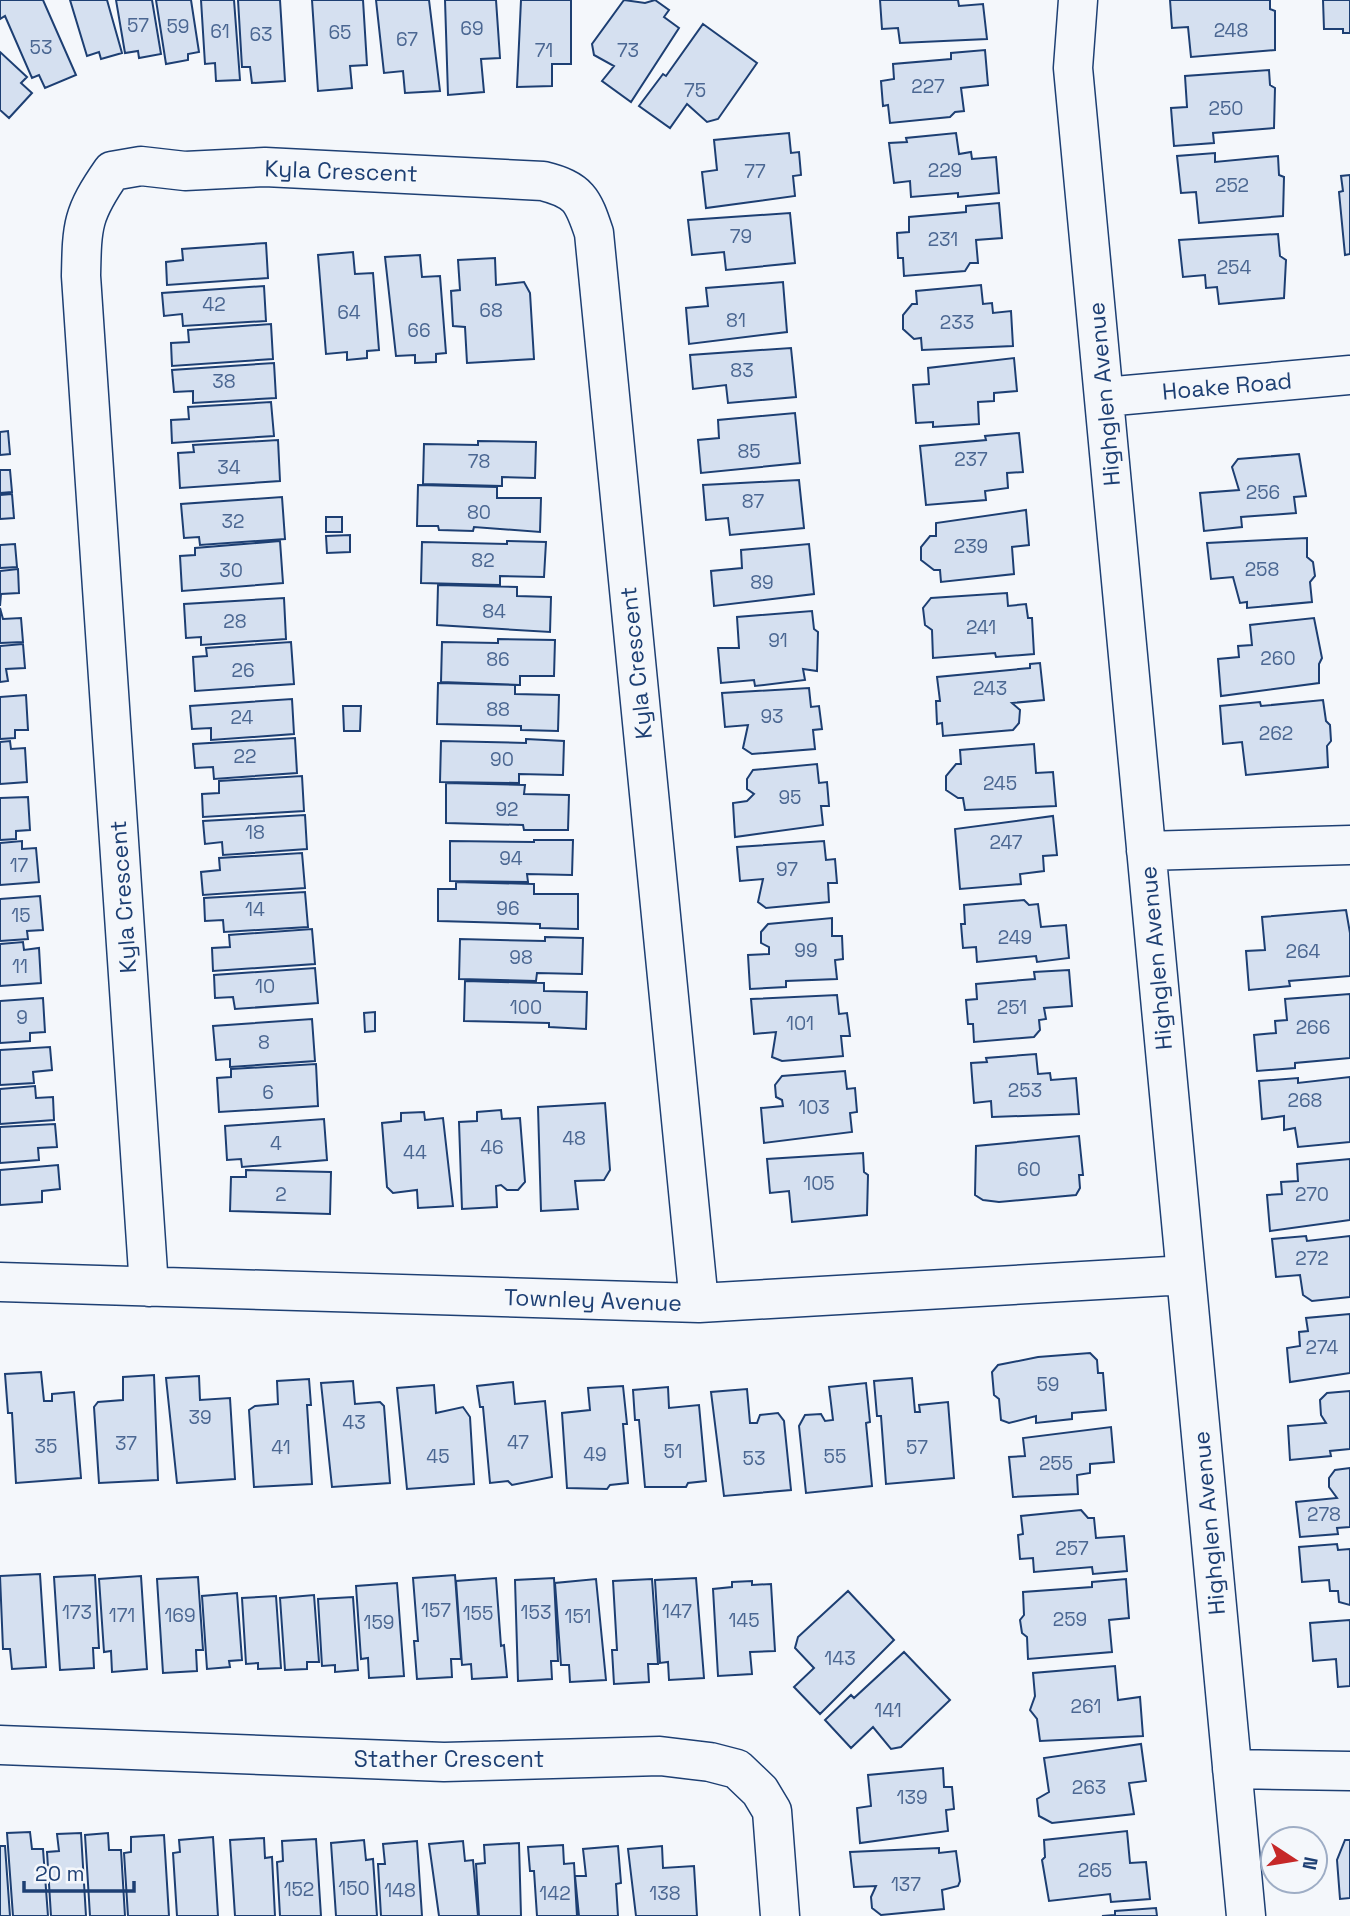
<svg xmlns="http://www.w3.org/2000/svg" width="1350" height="1916" font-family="'Space Grotesk',sans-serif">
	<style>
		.building { fill: #d5e0f0; stroke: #1d3f73; stroke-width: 2 }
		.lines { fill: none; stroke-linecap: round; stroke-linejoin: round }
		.minor-casing { stroke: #1d3f73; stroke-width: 41 }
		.minor { stroke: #f4f7fb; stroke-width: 38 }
		.labels { text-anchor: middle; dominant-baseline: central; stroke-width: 5; stroke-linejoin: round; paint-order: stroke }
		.number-label { font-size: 19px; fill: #4b6792 }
		.street-label { font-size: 23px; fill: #1d3f73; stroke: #f4f7fb }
	</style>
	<rect width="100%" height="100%" fill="#f4f7fb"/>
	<path class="building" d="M0,0H43L76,75L45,88L39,75L32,78L5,16L0,19Z
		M70,0H107L122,53L101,59L99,52L87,56Z
		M116,0H152L161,54L139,58L138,51L125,53Z
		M156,0H191L199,52L188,54V60L166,64Z
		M201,0H234L240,80L216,81L215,63L205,64Z
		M238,0H280L285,81L252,83L250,67H242Z
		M312,0H363L367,65L350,66L352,88L318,91Z
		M376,0H429L440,91L405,93L403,71L384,73Z
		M445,0H496L500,58L481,59L484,92L448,95Z
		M521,0H571V64H552V86L517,87Z
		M624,0L645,3L655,0L669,10L664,17L679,28L631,102L602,81L614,66L594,55L592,44Z
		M880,0H958L959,6L983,4L987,39L900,43L898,28L882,29Z
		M1170,0H1270V9L1275,11V50L1191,57L1188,27L1172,28Z
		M1323,0H1350V33H1343V29H1324Z
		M703,24L757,63L718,119L707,122L687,104L670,128L639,106L663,74L666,76Z
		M985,50L988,85L961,88L964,111L955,112L950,117L890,123L888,105L883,106L881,81L894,79L893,64L951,59V53Z
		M0,52L27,77L21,83L32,93L9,118L0,110Z
		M1269,70L1270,85L1275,88L1274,128L1213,133L1214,143L1174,146L1171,108L1187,107L1185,76Z
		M789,133L791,153L799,152L801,175L793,176L795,196L706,208L702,172L717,170L714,140Z
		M956,133L959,154L971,152L972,159L996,157L999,193L958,197V193L911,197L910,181L894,183L889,143L907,142L906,138Z
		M1215,153V162L1278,156L1279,175L1284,177L1283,216L1199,223L1196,192L1181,193L1177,156Z
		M1350,175V254L1345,255L1339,192L1343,191L1341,176Z
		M999,203L1002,238L976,240L978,263H970L965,271L904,276L903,258H898L897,233L909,232V217L966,212V206Z
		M790,213L795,263L726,270L724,252L692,255L688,220Z
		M1278,234L1280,256L1286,260L1284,298L1219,304L1217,287L1206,288L1205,275L1183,277L1179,240Z
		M266,243L268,278L167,285L166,262L183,260L182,249Z
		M353,252L355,274L373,273L379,350L367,351V358L347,360V352L326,354L318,255Z
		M420,255L422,277L440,276L446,353L436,354V362L415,363V355L396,356L385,257Z
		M495,258L496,285L524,282L530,293L534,359L467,363L465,327L453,326L451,291L460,290L458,260Z
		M783,282L787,332L689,344L686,308L708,306L706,288Z
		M981,285L983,304L992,303L993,313L1011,311L1013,346L922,350L921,338L914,339L903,329V315L912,304H917L916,291Z
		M264,286L266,321L183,326L182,314L164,316L162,293Z
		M271,324L273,359L172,366L171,343L189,342L188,330Z
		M791,348L796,397L728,403L726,385L693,389L690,355Z
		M1014,358L1017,391L994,393V401L978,402L979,424L933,427V422L916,423L913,385L929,384L928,368Z
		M274,363L276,398L193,403V391L174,392L172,370Z
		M271,402L274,436L172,443L171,420L189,419L188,407Z
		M795,413L800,463L701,473L698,440L719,438L718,420Z
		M8,431L10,454L0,455V432Z
		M1019,433L1023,472L1007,473L1008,488L985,491L986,500L926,505L920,446L986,440L985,436Z
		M278,440L280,481L180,488L178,453L194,452L193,445Z
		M478,441L536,442L535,478L502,477V486L423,484L424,444L478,445Z
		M1299,454L1306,496L1294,497L1296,513L1241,517L1242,527L1204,531L1200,493L1239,490L1232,467L1238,459Z
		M0,470H10L12,492L0,493Z
		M799,480L804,528L730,535L728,518L706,520L703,485Z
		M418,485L497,487V498H541L540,532L474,527L473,531L439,530L438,526H417Z
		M12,494L14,518L0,519V495Z
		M282,497L285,539L200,545L199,537L184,538L181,504Z
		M1026,510L1029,545L1012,547L1014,574L941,582L940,570H934L921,560V547L930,536H936V523Z
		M326,517H342V532H326Z
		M350,535V552L327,553L326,536Z
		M1307,538V557L1313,562L1315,576L1310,582L1312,602L1247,608V602L1240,603L1233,577L1211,579L1207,543Z
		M280,541L283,583L182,591L180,556L195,555V548Z
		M507,541L546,542L544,577L500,576V585L421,583L422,542L507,544Z
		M15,544L17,567L0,568V545Z
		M809,544L814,594L714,606L711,571L742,568L741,550Z
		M18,569L19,593L1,594L0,606V571Z
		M438,585L517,587V596L551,597L550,632L437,625Z
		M1007,593L1008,606L1026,604L1028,618H1032L1034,654L996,657L995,653L933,658L932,630L925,625L923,608L931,598Z
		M284,598L286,639L201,645V637L186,638L184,604Z
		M0,608L3,619L21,618L23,642L0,643Z
		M812,611L814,629L818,632L817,671L803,669L805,680L755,686L754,680L721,683L718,648H739L737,617Z
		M1314,618L1322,658L1319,664V683L1221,696L1218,659L1239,657L1238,646L1252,645L1250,625Z
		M498,639L555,640L554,676H520V685L441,682L442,642L498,643Z
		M291,642L294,684L195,691L193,657L207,656L206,648Z
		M23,644L25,668L6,669L8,681L0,682V646Z
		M1040,663L1044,700L1012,703L1020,710L1019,723L1013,730L943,736L942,723L937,724L936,701H940L937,677L1030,668V664Z
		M438,683L515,685V694L559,695L558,731L521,730V726L437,724Z
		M809,688L811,707L819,706L822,729L813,730L815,749L752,754L743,748L748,725L725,727L722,693Z
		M26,695L28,730H15V738L0,739V697Z
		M292,699L294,734L211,740V728L192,729L190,706Z
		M1323,700L1326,721L1330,725L1331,741L1327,746L1328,767L1246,775L1242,742L1223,744L1220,706L1260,702L1261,706Z
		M343,706H361L360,731H344Z
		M295,738L297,773L214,779L213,767L195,768L193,744Z
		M526,739L564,741L563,775L519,774V783L440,782L441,741L526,743Z
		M10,741L11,749L25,748L27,782L0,784V742Z
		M1034,744L1036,773L1053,772L1056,806L965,810L963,798H958L946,790V776L956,764H961L960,750Z
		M817,764L819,783L827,782L829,806H821L823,825L735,837L733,803L747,801L754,794L747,789V779L753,770Z
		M302,776L304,811L203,817L202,794L219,793V781Z
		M446,783L525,785L524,794L569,795L568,830H524L523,825L446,823Z
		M28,797L30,830L16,831V839L0,840V798Z
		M305,815L307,849L223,855L222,842L205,844L203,821Z
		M1053,816L1057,855L1043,856L1044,871L1020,874L1021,884L960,889L955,829Z
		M534,840H573L572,875L527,874L528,882L450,881V841L534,842Z
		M22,841V849L36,848L39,882L0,885V843Z
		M824,841L826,860L835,859L837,883H828L829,902L766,908L758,902L763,879L740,881L737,847Z
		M302,853L305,888L203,895L201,872L220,870L219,858Z
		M456,882L534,884V894H578V929L540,928V924L438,921V889H456Z
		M305,892L308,927L224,932L223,920L205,921L204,898Z
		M40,896L43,930L27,931L28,939L0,941V899Z
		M1024,900L1029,905L1038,904L1041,927L1066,925L1069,958L1037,962L1036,956L977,962L976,947L963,948L961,924H965L964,905Z
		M1346,910L1350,933V976L1289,981L1290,986L1249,990L1246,951L1265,950L1262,917Z
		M832,918V936H842L843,959L835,960L837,979L786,981V987L750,989L748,955L769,954V947L761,943V932L768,924Z
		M312,929L315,964L213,971L212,948L230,947L229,935Z
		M545,937L583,938L582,974L537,973L536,981L459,979L460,939L545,941Z
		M23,942L24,950L39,948L41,983L0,986V944Z
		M315,968L318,1003L235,1009L233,997L215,998L214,975Z
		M1069,970L1072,1006L1044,1008L1046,1019L1039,1020L1040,1030L1034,1037L974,1042L973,1024H968L966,1000L977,999L976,984L1035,979L1034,972Z
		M465,981L544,983V991L587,992L586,1029L549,1027V1023L464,1021Z
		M1350,994V1058L1295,1063V1068L1257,1071L1254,1035L1276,1033L1275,1021L1287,1020L1285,999Z
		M837,995L839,1014L847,1013L850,1036H841L843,1056L782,1061L772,1057L776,1032L754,1034L751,999Z
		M43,998L45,1032L30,1033V1041L0,1043V1001Z
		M375,1012V1031L365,1032L364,1013Z
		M312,1019L315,1061L230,1067V1059L216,1060L213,1026Z
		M50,1047L52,1070L33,1072L34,1083L0,1085V1050Z
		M1036,1054L1038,1074L1050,1073L1051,1080L1076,1078L1079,1114L992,1117L991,1101L974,1103L971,1063L987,1062L986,1058Z
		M316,1064L318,1106L219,1112L217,1078L231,1077V1069Z
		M845,1071L847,1089L855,1088L857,1112L850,1113L852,1132L764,1143L761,1108L783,1106L782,1100L776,1097L775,1085L782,1076Z
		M1350,1077V1142L1298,1147L1295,1128L1284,1130V1116L1262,1119L1259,1081L1298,1078V1083Z
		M35,1086L36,1098L53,1097L54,1120L0,1124V1089Z
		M605,1103L610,1170L604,1180L575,1181L578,1209L541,1211L538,1107Z
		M501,1110L502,1119L520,1118L525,1182L518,1190H507L501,1185L496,1186L497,1207L462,1209L459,1122L477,1121V1112Z
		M424,1112L425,1120L443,1118L453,1206L418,1208L417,1190L393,1193L387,1187L382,1123L401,1121V1113Z
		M324,1119L327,1160L242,1167L241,1159L227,1160L225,1126Z
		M55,1124L57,1147L38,1148L39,1160L0,1163V1127Z
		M1079,1136L1083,1175H1079L1080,1188L1076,1195L999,1202L983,1200L975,1195L976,1146Z
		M863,1153L864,1172L868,1175L867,1215L792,1222L789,1191L770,1193L767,1159Z
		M1350,1159V1220L1270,1231L1267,1195L1282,1194L1281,1182L1298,1181L1297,1164Z
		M58,1165L60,1189L42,1191V1202L0,1205V1170Z
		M246,1170L331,1172L330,1214L230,1211L231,1177H246Z
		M1306,1236L1307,1241L1350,1236V1297L1312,1301L1303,1295L1300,1275L1276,1277L1272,1239Z
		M1350,1314V1373L1290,1382L1287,1348L1300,1346L1299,1332L1308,1331L1306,1318Z
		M1090,1353L1097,1360L1098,1373H1103L1106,1410L1072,1413V1419L1036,1423V1416L1009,1423L1001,1420L999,1399L994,1395L992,1372L998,1365L1038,1357Z
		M41,1372L44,1401H52V1394L74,1392L81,1478L16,1483L12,1413H8L5,1374Z
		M154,1375L158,1480L99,1483L94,1407L98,1402L123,1400V1377Z
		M199,1376L200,1400L230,1398L235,1479L177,1483L166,1378Z
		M912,1378L915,1412H920L919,1405L948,1402L954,1478L886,1484L881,1416H877L874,1381Z
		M309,1379L311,1405H307L312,1484L254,1487L249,1410L255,1406L278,1404L277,1381Z
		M353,1381L355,1404L380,1402L384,1406L390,1483L332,1487L321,1383Z
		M513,1382L515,1404L545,1401L552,1477L512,1485L508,1481L490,1483L483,1407H480L477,1386Z
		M866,1383L870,1422L866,1423L872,1486L806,1493L799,1426L805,1415L821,1414L825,1421L833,1420L829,1387Z
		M434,1385L436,1413L463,1407L470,1417L474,1484L407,1489L397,1388Z
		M623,1386L627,1424H623L628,1483L610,1485L607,1489L567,1488L562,1413L590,1410L588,1388Z
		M668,1387L669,1408L699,1405L706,1481L688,1483L686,1487H645L639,1420H635L633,1390Z
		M747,1389L750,1423H757L760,1415L778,1413L784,1421L791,1490L724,1496L711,1392Z
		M1350,1391V1449L1330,1451L1331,1456L1290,1460L1288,1426L1326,1423L1321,1415L1320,1400L1327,1393Z
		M1111,1427L1114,1462L1090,1464V1473L1077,1475L1078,1494L1013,1497L1009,1457L1025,1456L1023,1438Z
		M1350,1468V1527L1337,1528L1338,1534L1300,1537L1296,1502L1337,1498L1329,1487V1478L1335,1470Z
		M1081,1510L1088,1518H1094L1096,1538L1124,1536L1127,1571L1093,1574L1092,1567L1034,1572L1033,1558L1020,1559L1018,1535L1023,1534L1021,1516Z
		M1337,1544L1338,1550L1350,1549V1605L1339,1602L1338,1591H1330L1329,1580L1302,1582L1299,1547Z
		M40,1574L46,1667L12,1669L10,1649H3L0,1576Z
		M95,1575L99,1648H93L94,1668L60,1670L54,1577Z
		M455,1575L461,1659H451L452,1677L417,1679L414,1641H418L413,1578Z
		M141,1576L147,1669L112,1672L111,1651L104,1652L99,1579Z
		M198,1577L203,1650H196L197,1671L163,1673L157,1579Z
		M496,1578L501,1646L504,1645L507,1677L472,1679L471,1664L462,1665L456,1581Z
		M554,1578L558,1661H551L552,1679L518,1681L515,1580Z
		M696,1578L704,1678L669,1680L668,1662L660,1663L655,1580Z
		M596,1579L606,1680L570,1682L569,1665H561L555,1583Z
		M652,1579L658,1664H648L649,1682L614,1684L612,1650H617L613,1581Z
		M1126,1579L1129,1618L1109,1620L1112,1652L1028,1659L1027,1637L1022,1633L1020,1620L1024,1615L1023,1592L1092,1587V1582Z
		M752,1581V1585L771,1584L775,1651L750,1652L752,1674L718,1676L713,1589L732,1587V1582Z
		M397,1583L404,1676L369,1678L368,1658L361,1659L356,1586Z
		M848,1591L894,1640L820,1714L794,1687L814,1668L795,1648L798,1637Z
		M237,1593L242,1660L229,1661L230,1667L207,1669L202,1596Z
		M314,1595L319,1662H307V1669L285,1670L280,1598Z
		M276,1596L281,1668L258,1669V1663L246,1664L242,1598Z
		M353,1597L358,1670L335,1672V1665L322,1666L318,1599Z
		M1350,1620V1686L1338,1687L1336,1659L1313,1661L1310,1623Z
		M904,1652L950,1700L901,1747L891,1749L873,1727L851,1748L825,1720L851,1695L854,1698Z
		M1115,1666L1118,1700L1140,1697L1143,1736L1040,1741L1037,1719L1030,1710L1035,1696L1033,1673Z
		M1141,1744L1146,1781L1129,1783L1134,1814L1052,1823L1039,1816L1037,1799L1049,1792L1044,1758Z
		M943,1768L944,1787H952L954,1809L946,1810L948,1831L860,1843L857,1808L871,1806L868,1775Z
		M1127,1831L1130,1863L1146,1862L1150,1899L1111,1902L1110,1894L1049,1901L1042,1860L1045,1857L1044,1840Z
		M30,1832L32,1849H43L48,1916H13L7,1833Z
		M81,1833L86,1916H51L47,1852L59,1851L57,1834Z
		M108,1833L109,1850H121L125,1916H90L85,1835Z
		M164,1835L169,1916H128L124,1853L131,1852V1837Z
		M213,1837L218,1916H177L173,1853L180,1852L179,1840Z
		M264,1838L265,1858L272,1857L275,1916H235L230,1840Z
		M316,1839L321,1916H280L277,1862L283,1861L282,1841Z
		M364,1840L366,1860L373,1859L377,1916H336L331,1843Z
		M1345,1840H1350V1898L1340,1899L1337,1860Z
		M417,1841L422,1916H381L378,1864H385L383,1844Z
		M463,1841L465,1861L473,1860L478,1916H439L429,1844Z
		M519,1843L521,1916H479L476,1864L485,1863L484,1845Z
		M563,1845L564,1864L574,1863L577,1916H537L534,1871H530L528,1847Z
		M0,1846H5L10,1916H0Z
		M618,1846L621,1883L616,1884L618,1916H579L575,1876H586L583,1849Z
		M662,1846L663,1868L694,1866L697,1916H636L628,1849Z
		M939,1848V1853L956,1851L960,1881L958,1886L942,1890L944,1909L881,1915L872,1908L871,1897L876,1886L854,1887L850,1852Z
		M1156,1908L1157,1916H1102L1115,1915V1911Z"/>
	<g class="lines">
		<g class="minor-casing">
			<path id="minor" d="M1078,0L1073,68L1246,1916
				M1104,397L1350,375
				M1146,851L1350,845
				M0,1282L699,1303L1186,1275
				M149,1287L81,276C82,225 82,214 112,171L141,166L185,171L265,167L543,181C579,190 583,200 594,233L699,1303
				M0,1745L444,1762L660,1756L710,1762L737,1769L760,1791L772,1811L780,1916
				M1232,1769L1350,1771"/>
		</g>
		<use href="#minor" class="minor"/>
	</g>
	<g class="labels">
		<g class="number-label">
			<text x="138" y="25">57</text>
			<text x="178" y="26">59</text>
			<text x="472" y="28">69</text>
			<text x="1231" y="30">248</text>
			<text x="220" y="31">61</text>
			<text x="340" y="32">65</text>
			<text x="261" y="34">63</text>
			<text x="407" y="39">67</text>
			<text x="41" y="47">53</text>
			<text x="544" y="50">71</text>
			<text x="628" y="50">73</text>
			<text x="928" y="86">227</text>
			<text x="695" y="90">75</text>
			<text x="1226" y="108">250</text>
			<text x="945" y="170">229</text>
			<text x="755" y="171">77</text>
			<text x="1232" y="185">252</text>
			<text x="741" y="236">79</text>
			<text x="943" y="239">231</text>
			<text x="1234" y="267">254</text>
			<text x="214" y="304">42</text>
			<text x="491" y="310">68</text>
			<text x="349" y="312">64</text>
			<text x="736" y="320">81</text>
			<text x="957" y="322">233</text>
			<text x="419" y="330">66</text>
			<text x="742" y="370">83</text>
			<text x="224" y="381">38</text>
			<text x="749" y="451">85</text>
			<text x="971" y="459">237</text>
			<text x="479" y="461">78</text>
			<text x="229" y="467">34</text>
			<text x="1263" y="492">256</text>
			<text x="753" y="501">87</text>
			<text x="479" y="512">80</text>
			<text x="233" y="521">32</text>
			<text x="971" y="546">239</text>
			<text x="483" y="560">82</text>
			<text x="1262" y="569">258</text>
			<text x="231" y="570">30</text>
			<text x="762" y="582">89</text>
			<text x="494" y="611">84</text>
			<text x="235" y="621">28</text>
			<text x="981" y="627">241</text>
			<text x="778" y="640">91</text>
			<text x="1278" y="658">260</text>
			<text x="498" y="659">86</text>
			<text x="243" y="670">26</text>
			<text x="990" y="688">243</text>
			<text x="498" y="709">88</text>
			<text x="772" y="716">93</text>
			<text x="242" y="717">24</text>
			<text x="1276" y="733">262</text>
			<text x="245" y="756">22</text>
			<text x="502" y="759">90</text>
			<text x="1000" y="783">245</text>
			<text x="790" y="797">95</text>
			<text x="507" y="809">92</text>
			<text x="255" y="832">18</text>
			<text x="1006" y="842">247</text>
			<text x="511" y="858">94</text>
			<text x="19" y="865">17</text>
			<text x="787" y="869">97</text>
			<text x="508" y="908">96</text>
			<text x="255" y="909">14</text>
			<text x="21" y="915">15</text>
			<text x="1015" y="937">249</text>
			<text x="806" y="950">99</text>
			<text x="1303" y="951">264</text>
			<text x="521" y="957">98</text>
			<text x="20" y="966">11</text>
			<text x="265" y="986">10</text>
			<text x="526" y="1007">100</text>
			<text x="1012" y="1007">251</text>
			<text x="22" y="1017">9</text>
			<text x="800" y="1023">101</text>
			<text x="1313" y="1027">266</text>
			<text x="264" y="1042">8</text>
			<text x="1025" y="1090">253</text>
			<text x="268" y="1092">6</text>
			<text x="1305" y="1100">268</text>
			<text x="814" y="1107">103</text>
			<text x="574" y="1138">48</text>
			<text x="276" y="1143">4</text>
			<text x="492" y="1147">46</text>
			<text x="415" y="1152">44</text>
			<text x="1029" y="1169">60</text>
			<text x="819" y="1183">105</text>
			<text x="281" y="1194">2</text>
			<text x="1312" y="1194">270</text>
			<text x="1312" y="1258">272</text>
			<text x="1322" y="1347">274</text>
			<text x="1048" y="1384">59</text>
			<text x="200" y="1417">39</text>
			<text x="354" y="1422">43</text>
			<text x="518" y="1442">47</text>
			<text x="126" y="1443">37</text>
			<text x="46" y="1446">35</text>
			<text x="281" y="1447">41</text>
			<text x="917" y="1447">57</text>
			<text x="673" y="1451">51</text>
			<text x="595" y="1454">49</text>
			<text x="438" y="1456">45</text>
			<text x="835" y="1456">55</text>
			<text x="754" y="1458">53</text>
			<text x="1056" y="1463">255</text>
			<text x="1324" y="1514">278</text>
			<text x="1072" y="1548">257</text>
			<text x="436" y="1610">157</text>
			<text x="677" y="1611">147</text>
			<text x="77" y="1612">173</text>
			<text x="536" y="1612">153</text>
			<text x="478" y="1613">155</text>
			<text x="122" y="1615">171</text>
			<text x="180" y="1615">169</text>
			<text x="578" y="1616">151</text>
			<text x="1070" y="1619">259</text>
			<text x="744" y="1620">145</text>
			<text x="379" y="1622">159</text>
			<text x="840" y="1658">143</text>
			<text x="1086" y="1706">261</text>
			<text x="888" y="1710">141</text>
			<text x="1089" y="1787">263</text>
			<text x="912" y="1797">139</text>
			<text x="1095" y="1870">265</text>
			<text x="906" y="1884">137</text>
			<text x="354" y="1888">150</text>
			<text x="299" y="1889">152</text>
			<text x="400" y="1890">148</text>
			<text x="555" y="1893">142</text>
			<text x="665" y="1893">138</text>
		</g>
		<g class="street-label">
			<text transform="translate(341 171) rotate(2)">Kyla Crescent</text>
			<text transform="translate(1227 386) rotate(-5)">Hoake Road</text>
			<text transform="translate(1104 394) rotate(-95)">Highglen Avenue</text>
			<text transform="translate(636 663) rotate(-96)">Kyla Crescent</text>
			<text transform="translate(123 897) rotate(-94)">Kyla Crescent</text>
			<text transform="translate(1156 958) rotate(-95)">Highglen Avenue</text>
			<text transform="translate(593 1300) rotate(2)">Townley Avenue</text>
			<text transform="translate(1209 1523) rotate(-95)">Highglen Avenue</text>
			<text x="449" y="1759">Stather Crescent</text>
		</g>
	</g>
	<g transform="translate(1294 1860) rotate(102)"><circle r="33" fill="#f4f7fb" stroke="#9eadc5" stroke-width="2"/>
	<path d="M0-5L12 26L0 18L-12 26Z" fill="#c62828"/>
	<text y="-10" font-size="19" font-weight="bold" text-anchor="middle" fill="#1d3f73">N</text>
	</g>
	<path d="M24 1881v10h110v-10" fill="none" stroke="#1d3f73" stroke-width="3.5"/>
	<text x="35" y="1881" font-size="21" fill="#1d3f73" stroke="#f4f7fb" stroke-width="5" paint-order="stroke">20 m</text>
</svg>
